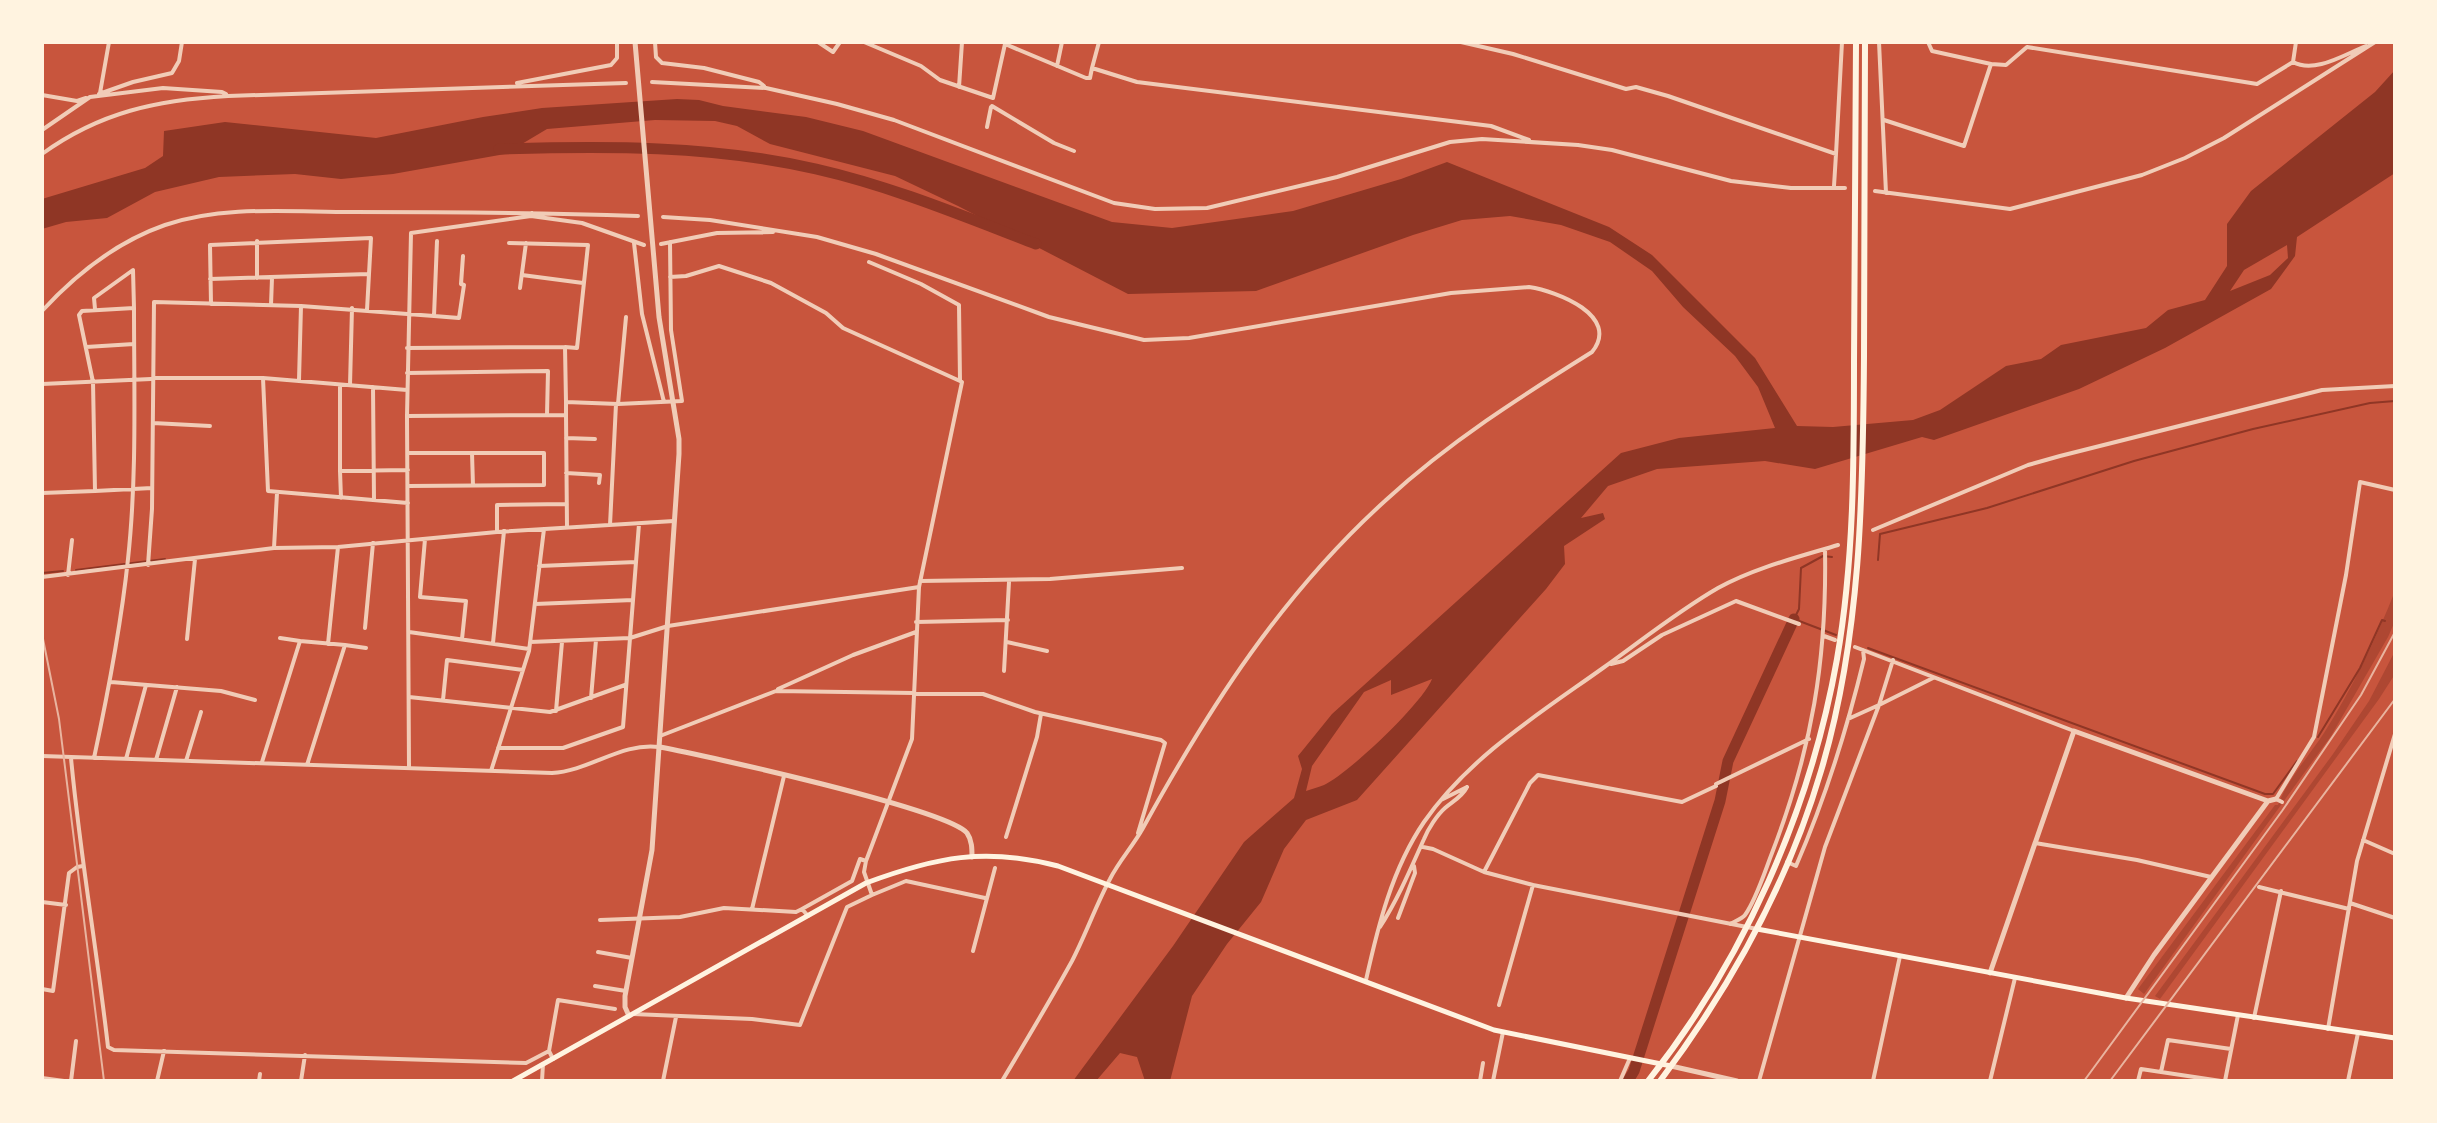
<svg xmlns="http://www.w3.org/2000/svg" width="2437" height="1123" font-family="Inter,sans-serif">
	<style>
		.green { fill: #ae4732 }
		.water { fill: #8f3625; fill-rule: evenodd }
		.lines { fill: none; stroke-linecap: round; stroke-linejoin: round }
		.stream { stroke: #8f3625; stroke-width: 2 }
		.river { stroke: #8f3625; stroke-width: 11 }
		.minor { stroke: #f1ccb7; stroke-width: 4 }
		.tertiary { stroke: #f1ccb7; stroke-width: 5 }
		.secondary { stroke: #fff3e0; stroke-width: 5 }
		.trunk { stroke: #fff3e0; stroke-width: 6 }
		.rail { stroke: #e9b49f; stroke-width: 2 }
	</style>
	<rect width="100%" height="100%" fill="#c8553d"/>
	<path class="green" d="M2395,591V621L2388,637L2331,736L2144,994L2138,989L2275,805H2278C2287,780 2309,756 2324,733C2353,687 2376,639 2395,591Z
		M2395,651V674L2379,699L2160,999L2155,996L2333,754L2369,701Z"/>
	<path class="water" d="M2395,70V173L2297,237L2295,256L2271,289L2165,348L2079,389L1934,440L1922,437L1815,469L1765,461L1657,469L1608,486L1581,518L1603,513L1605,519L1564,546L1565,564L1546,589L1357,800L1306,820L1284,849L1261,902L1227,944L1192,996L1170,1081H1145L1137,1057L1120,1053L1096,1081H1073L1173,946L1244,842L1294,798L1302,769L1298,756L1332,714L1621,453L1679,438L1775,428L1758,387L1735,356L1683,307L1652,271L1610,242L1561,225L1510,216L1462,220L1413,235L1256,291L1128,294L958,206L895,176L770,144L737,126L715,121L655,120L547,129L505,154L393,174L341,179L295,174L219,177L155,192L107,218L66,222L42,229V199L145,168L163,156L164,131L225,122L376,138L483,117L542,108L677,99L699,100L723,106L806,117L863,131L1112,222L1172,228L1293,211L1401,179L1447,162L1609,227L1652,255L1755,358L1797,426L1833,427L1913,420L1940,410L2006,366L2041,359L2061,345L2146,328L2168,310L2205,300L2227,266V224L2251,191L2375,92ZM2287,245L2288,258L2270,275L2230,291L2244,270ZM1432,679C1423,703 1348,774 1324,785C1319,787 1312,789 1306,791L1312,766L1364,692L1391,680V695Z"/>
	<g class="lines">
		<path class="stream" d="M1832,557L1823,556L1801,568L1799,609L1794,619L1836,635
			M1878,560L1880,534L1987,508L2134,461L2253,429L2370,403L2395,401
			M76,570L165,559
			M42,573L63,571
			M1868,648L2265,794H2273L2297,761
			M2318,737L2360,668L2382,620L2385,621"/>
		<path class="river" d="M499,149C605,146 712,145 816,169C891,186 963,216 1036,244
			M1628,1081L1634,1071L1720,801L1728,761L1794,619"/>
		<path class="minor" d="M655,42L656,57L662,63L704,68L759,82L764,86
			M818,42L833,52L840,42
			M864,42L921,66L940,80L993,98
			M1461,42L1513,54L1626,89L1636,87L1668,96L1836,154L1834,186
			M1879,42L1886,193
			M1928,42L1932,51L1991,64
			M1005,44L1086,78H1090L1092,68L1137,82L1491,126L1529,140
			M2293,62C2315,74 2345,54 2366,46
			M1057,66L1062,42
			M1092,68L1099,42
			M652,82L766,88L837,104L894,120L1114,203L1155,209L1207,208L1337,177L1450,142L1482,139L1578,145L1612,150L1731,181L1791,188H1845
			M517,83L611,65L617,58V42
			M959,87L962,42
			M100,93L109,42
			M99,94L133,82L172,73L179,61L182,42
			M42,95L77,101L86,98
			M993,98L1005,44
			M992,106L1054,143L1074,151
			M1884,120L1964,146L1991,64L2006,65L2027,47L2257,84L2293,62L2296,42
			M987,127L991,107
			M42,130L90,97L163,88L222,92L226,94
			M42,154C100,112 157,100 228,96L626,83
			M1836,154L1842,42
			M1875,191L2010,209L2142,175L2185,158L2224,138L2375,42
			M531,216L582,223L644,245
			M663,217L710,220L817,237L876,254L1049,317L1144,340L1189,338L1451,293L1529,287C1557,291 1621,316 1592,352C1520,397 1449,442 1386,500C1282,594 1210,706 1143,828C1133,846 1119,861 1110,879C1096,905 1086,934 1072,961C1050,1001 1026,1041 1002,1081
			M257,241V278
			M509,243L588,245L577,348L565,347L566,402
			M634,243L642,314L664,402
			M661,244L717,233L773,232
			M869,262L921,284L959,305L960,381L962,382L919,587L912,739L866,861L864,872L872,895L906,881L985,898
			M522,275L583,283
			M670,277L686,276L719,266L771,283L826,313L843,328L960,381
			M210,279L369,274
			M520,288L526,243
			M211,304L210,245L371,238L367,310
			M271,305L272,278
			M95,309L94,298L133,270L134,308
			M42,311C77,273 116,242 165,225C224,205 291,212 352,212C448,212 543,213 638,216
			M434,316L459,318L464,285L461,284L463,256
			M86,347L134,344
			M407,348L565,347
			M407,373L548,371L547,415
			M153,378H263L407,390
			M263,378L268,491L408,503
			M299,380L301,306L434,316L437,241
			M42,384L151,379
			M340,385V471L408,470
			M350,385L352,308
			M373,387L374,500
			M618,404L626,317
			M566,415L567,527
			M407,416L566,415V402L618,404L682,401L671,330L670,242
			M153,423L210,426
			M566,438L595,439
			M408,453H544V485L408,486
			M472,453L473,486
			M340,471L341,498
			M566,473L600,475L599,483
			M42,493L95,491
			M610,525L616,404
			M1873,530L2028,465L2060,456L2322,390L2395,386
			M497,532V505L567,504
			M425,539L420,597L466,601L462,639
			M274,548L277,493
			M148,565L152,509L154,302L301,306
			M539,566L636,562
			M68,575L72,540
			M42,577L274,548L338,547L497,532L674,521
			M920,581L1050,579L1182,568
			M535,604L633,600
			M916,622L1008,620
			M365,628L373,543
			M409,632L529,649
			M1824,636L1835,640
			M280,638L300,641
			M187,639L195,559
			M530,642L630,638L668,626L919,587
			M1007,642L1047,651
			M493,643L504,531
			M328,644L338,547
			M345,645L366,648
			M1855,647L2074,731
			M1611,664L1623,661L1662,635L1736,601L1799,624
			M1004,671L1009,582
			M111,682L221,691L255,700
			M778,689L853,655L916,632
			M409,697L550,712L625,685
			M591,698L596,640
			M443,700L447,660L523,670
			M556,711L562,642
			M1848,719L1879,705L1893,660
			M660,736L776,691L983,694L1035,712L1161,740L1165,743L1138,833
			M498,748H563L623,727L639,524
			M42,756L552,773C589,771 622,742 659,747
			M71,758C80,855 97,950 108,1047L114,1050L526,1063L549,1051L553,1059
			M94,758C108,693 121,626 128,559C137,476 134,391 134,308L82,311L79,315L93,382L95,491L152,488
			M126,759L146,685
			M156,760L177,687
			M186,761L201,712
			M262,762L300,641L345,645L307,765
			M409,768L407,416L411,233L531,216L532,213
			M491,771L529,651L544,529
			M1716,784L1809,739
			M1441,800L1467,787
			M2282,802L2276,799L2314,737L2346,575L2360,482L2395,490
			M1006,837L1037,737L1041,714
			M2363,840L2395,854
			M2035,843L2137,860L2211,877
			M1423,847L1433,849L1484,872L1533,885L1757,929
			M1787,862L1796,866C1825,799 1847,729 1864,659L1863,650
			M1484,872L1530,783L1538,775L1682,802L1716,786
			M2259,887L2349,909
			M42,902L66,905
			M2350,903L2395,918
			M752,909L784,776
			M802,909L852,881L860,859L866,861
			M1398,918L1415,873L1414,866
			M600,920L680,917L724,908L796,912L802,909L808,916
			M1730,924C1735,921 1742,919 1745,915C1756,900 1765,871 1772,853C1812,749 1827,660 1825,549
			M1380,927C1398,899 1411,868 1424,839C1428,829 1437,815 1445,808C1453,801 1462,797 1467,787
			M973,951L995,868
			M598,952L632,958
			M1366,980C1378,926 1392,869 1424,822C1469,757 1540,713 1603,668C1641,641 1678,611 1718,588C1754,568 1798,557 1838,545
			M595,986L626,991
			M42,989L53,991L69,873L77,867L83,866
			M1499,1005L1533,885
			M633,1014L752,1019L800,1025L847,907L872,895
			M2254,1018L2281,891
			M2328,1029L2357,861L2395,734
			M549,1051L558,1000L615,1009
			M2161,1072L2221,1081
			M42,1078L64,1081
			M71,1081L76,1041
			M157,1081L164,1051
			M259,1081L260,1074
			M301,1081L305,1055
			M542,1081L543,1064
			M663,1081L676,1017
			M1480,1081L1483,1063
			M1493,1081L1503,1032
			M1620,1081L1630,1058
			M1759,1081L1825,847L1879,705L1933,678
			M1873,1081L1900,956
			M1990,1081L2015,978
			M2138,1081L2141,1069L2161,1072L2168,1040L2231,1049
			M2225,1081L2238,1015
			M2348,1081L2358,1033"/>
		<path class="tertiary" d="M660,747C703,755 947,809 967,833C972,840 972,849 972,857
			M1990,973L2074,731L2268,801
			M2126,998L2154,955L2268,801L2276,799
			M629,1016L625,1007V996L652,850L679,454V439L659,317L635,42
			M1671,1066L1737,1081"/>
		<path class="secondary" d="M1757,929L2126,998L2395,1038
			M513,1081L866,883C936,857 985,847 1058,866L1494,1030L1671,1066"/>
		<path class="trunk" d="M1648,1081C1744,960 1810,811 1837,659C1854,561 1854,462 1854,363C1855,256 1855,149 1856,42
			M1660,1081C1730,988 1788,883 1821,771C1861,637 1863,496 1864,357C1864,252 1864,147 1865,42"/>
		<path class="rail" d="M42,634L59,719L104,1081
			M2084,1081L2282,811L2361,695L2395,632
			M2110,1081L2395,699"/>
	</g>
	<rect width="2437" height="1123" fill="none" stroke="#fff3e0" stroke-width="88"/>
</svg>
